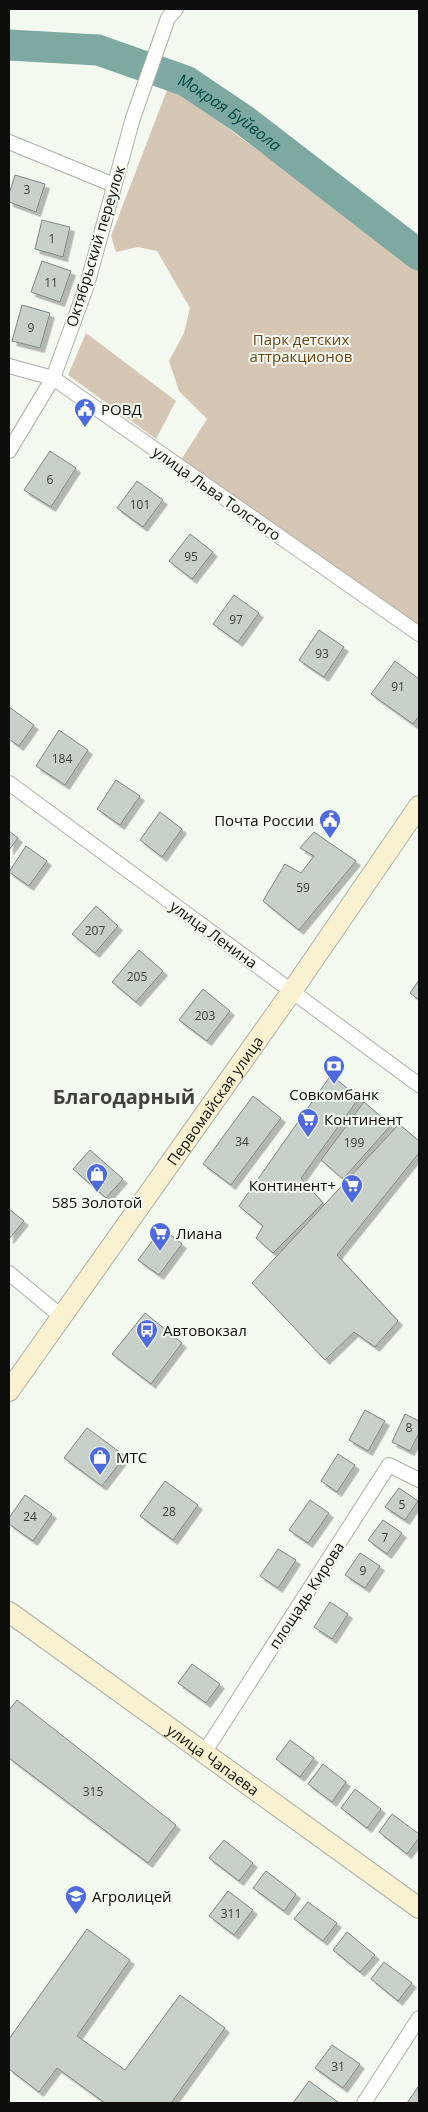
<svg xmlns="http://www.w3.org/2000/svg" width="428" height="2112" font-family="'Open Sans',sans-serif">
	<style>
		.green { fill: #d6c6b4 }
		.lines { fill: none; stroke-linecap: round; stroke-linejoin: round }
		.river { stroke: #7da9a2; stroke-width: 31 }
		.building { fill: #c7d0c9; stroke: #7c857f; filter: url(#shadow) }
		.minor-casing { stroke: #acb0a7; stroke-width: 16 }
		.secondary-casing { stroke: #acb0a7; stroke-width: 22 }
		.minor { stroke: #fff; stroke-width: 14 }
		.secondary { stroke: #f8f1d2; stroke-width: 20 }
		.labels { text-anchor: middle; dominant-baseline: central; stroke-width: 4; stroke-linejoin: round; paint-order: stroke }
		.number-label { font-size: 12px; fill: #3c3f3b }
		.street-label { font-size: 15px; fill: #0e0f0c; stroke: #f4f9ef }
		.park-label { font-size: 15px; fill: #694516; stroke: #f4f9ef }
		.poi-label { font-size: 15px; fill: #0e0f0c; stroke: #f4f9ef; text-anchor: start }
		.water-label { font-size: 16px; font-style: italic; fill: #034841; stroke: #f4f9ef }
		.district-label { font-size: 20px; font-weight: bold; fill: #40433b; stroke: #f4f9ef }
	</style>
	<defs>
		<filter id="shadow"><feDropShadow dx="4.5" dy="4.5" stdDeviation="0" flood-color="#0004"/></filter>
	</defs>
	<rect width="100%" height="100%" fill="#f4f9ef"/>
	<path class="green" d="M169,85L419,269V626L181,460L207,419L179,391L169,361L184,333L190,308L157,251L138,247L116,252L111,236Z
		M86,333L176,401L156,439L68,375Z"/>
	<g class="lines">
		<path class="river" id="s1" d="M9,45L98,50L186,81L244,120L419,255"/>
	</g>
	<path class="building" d="M15,175L45,184L36,212L9,202V194Z
		M42,220L70,227L63,257L35,249Z
		M42,261L71,271L60,302L31,292Z
		M22,305L50,313L40,348L12,341Z
		M50,451L76,468L51,507L24,490Z
		M137,481L163,500L143,527L117,508Z
		M190,534L213,552L192,579L169,561Z
		M234,595L259,613L238,642L213,624Z
		M319,630L344,647L324,677L299,660Z
		M395,661L419,679V716L413,724L371,694Z
		M9,707L34,725L19,746L9,739Z
		M59,730L88,750L65,785L36,766Z
		M116,780L140,796L120,825L97,809Z
		M160,812L182,829L162,857L140,840Z
		M9,831L18,838L9,850Z
		M314,832L356,861L299,930L263,901L285,864L301,873L314,856L300,848Z
		M26,846L47,861L29,886L9,872Z
		M96,906L118,926L95,953L72,934Z
		M139,950L163,971L136,1002L112,982Z
		M419,980V1000L410,993Z
		M203,989L230,1011L207,1041L179,1020Z
		M331,1075L359,1098L301,1178L323,1203L273,1253L256,1238L263,1226L239,1206Z
		M253,1096L281,1118L231,1185L203,1164Z
		M364,1102L391,1125L343,1179L321,1160Z
		M399,1124L419,1141V1153L337,1255L398,1321L375,1347L354,1332L325,1360L252,1283Z
		M90,1150L123,1179L106,1198L73,1169Z
		M9,1209L24,1221L9,1239Z
		M162,1228L182,1244L159,1275L138,1260Z
		M145,1313L182,1343L151,1384L112,1354Z
		M365,1410L385,1421L368,1451L349,1440Z
		M405,1414L419,1421V1433L410,1451L392,1442Z
		M87,1428L125,1456L102,1486L64,1458Z
		M338,1454L355,1465L337,1492L321,1481Z
		M165,1481L198,1505L173,1540L140,1516Z
		M399,1488L418,1501L405,1520L385,1507Z
		M25,1495L52,1514L33,1541L9,1524V1518Z
		M310,1500L329,1513L308,1543L289,1530Z
		M383,1520L402,1533L387,1554L368,1540Z
		M278,1549L296,1560L278,1588L260,1576Z
		M360,1553L380,1566L365,1588L345,1575Z
		M330,1602L348,1614L332,1639L314,1627Z
		M192,1664L220,1684L206,1703L178,1683Z
		M17,1700L176,1825L148,1863L9,1758V1710Z
		M290,1740L314,1758L300,1777L276,1759Z
		M323,1764L346,1782L332,1802L308,1784Z
		M355,1789L381,1809L367,1828L341,1808Z
		M392,1814L419,1834V1838L407,1854L379,1832Z
		M224,1840L253,1863L239,1881L209,1858Z
		M266,1871L296,1894L284,1911L253,1888Z
		M228,1891L253,1910L234,1935L209,1916Z
		M308,1902L337,1923L323,1941L294,1919Z
		M87,1929L130,1960L77,2036L125,2070L180,1995L225,2028L171,2103H105L57,2068L39,2092L9,2069V2039Z
		M347,1932L375,1955L360,1972L333,1950Z
		M384,1962L412,1983L398,2001L371,1979Z
		M332,2045L360,2064L343,2088L315,2068Z
		M309,2081L338,2102L336,2103H293Z
		M418,2087L419,2103H407Z"/>
	<g class="lines">
		<g class="minor-casing">
			<path id="minor" d="M9,142L114,185
				M9,366L53,378L419,634
				M9,451L53,378L87,285L133,118L168,18L176,9
				M9,783L419,1085
				M9,1273L62,1317
				M204,1753L389,1465L419,1480
				M364,2103L419,2018"/>
		</g>
		<g class="secondary-casing">
			<g id="secondary">
				<path id="s2" d="M9,1391L292,991L419,806"/>
				<path id="s3" d="M9,1612L419,1908"/>
			</g>
		</g>
		<use href="#minor" class="minor"/>
		<use href="#secondary" class="secondary"/>
	</g>
	<defs>
		<g id="civic-pin" transform="scale(1.125)"><path d="M0 17L-7.5 6A9.5 9.5 0 1 1 7.5 6Z" fill="#4f6ade" stroke="#f4f9ef"/><path d="M-.6-6.5H3V-4.5H.6V-3L4-1V1h2V6H-6V1h2V-1L-.6-3ZM-1.2 2.5V6h2.4V2.5Z" fill="#fff"/></g>
		<g id="bank-pin" transform="scale(1.125)"><path d="M0 17L-7.5 6A9.5 9.5 0 1 1 7.5 6Z" fill="#4f6ade" stroke="#f4f9ef"/><path d="M-6-4H6V4H-6ZM0-2.3a2.3 2.3 0 1 0 0 4.6a2.3 2.3 0 1 0 0-4.6Z" fill="#fff"/></g>
		<g id="supermarket-pin" transform="scale(1.125)"><path d="M0 17L-7.5 6A9.5 9.5 0 1 1 7.5 6Z" fill="#4f6ade" stroke="#f4f9ef"/><path d="M-6-5.5h2.5l.6 2H6L4.5 2H-2.5L-4.4-4H-6ZM-1.5 3.2a1.3 1.3 0 1 0 .1 0ZM3 3.2a1.3 1.3 0 1 0 .1 0Z" fill="#fff"/></g>
		<g id="shop-pin" transform="scale(1.125)"><path d="M0 17L-7.5 6A9.5 9.5 0 1 1 7.5 6Z" fill="#4f6ade" stroke="#f4f9ef"/><path d="M-5-2.5h2.3a2.7 3.5 0 0 1 5.4 0H5L5.5 6h-11ZM-1.5-2.5h3a1.5 2.3 0 0 0-3 0Z" fill="#fff"/></g>
		<g id="bus-pin" transform="scale(1.125)"><path d="M0 17L-7.5 6A9.5 9.5 0 1 1 7.5 6Z" fill="#4f6ade" stroke="#f4f9ef"/><path d="M-5-6H5V4H4V6H2V4H-2V6H-4V4H-5ZM-3.5-4V0h7V-4ZM-3.5 1.2v1.5H-2V1.2ZM2 1.2v1.5H3.5V1.2Z" fill="#fff"/></g>
		<g id="university-pin" transform="scale(1.125)"><path d="M0 17L-7.5 6A9.5 9.5 0 1 1 7.5 6Z" fill="#4f6ade" stroke="#f4f9ef"/><path d="M0-5L7-2L0 1L-7-2ZM-4 1L0 2.5L4 1V4Q0 6-4 4Z" fill="#fff"/></g>
	</defs>
	<g fill-rule="evenodd">
		<use href="#civic-pin" x="85" y="409"/>
		<use href="#civic-pin" x="330" y="820"/>
		<use href="#bank-pin" x="334" y="1066"/>
		<use href="#supermarket-pin" x="308" y="1119"/>
		<use href="#shop-pin" x="97" y="1174"/>
		<use href="#supermarket-pin" x="352" y="1185"/>
		<use href="#supermarket-pin" x="160" y="1233"/>
		<use href="#bus-pin" x="147" y="1330"/>
		<use href="#shop-pin" x="100" y="1457"/>
		<use href="#university-pin" x="76" y="1896"/>
	</g>
	<g class="labels">
		<g class="number-label">
			<text x="27" y="189">3</text>
			<text x="52" y="238">1</text>
			<text x="51" y="282">11</text>
			<text x="31" y="327">9</text>
			<text x="50" y="479">6</text>
			<text x="140" y="504">101</text>
			<text x="191" y="556">95</text>
			<text x="236" y="619">97</text>
			<text x="322" y="653">93</text>
			<text x="398" y="686">91</text>
			<text x="62" y="758">184</text>
			<text x="303" y="887">59</text>
			<text x="95" y="930">207</text>
			<text x="137" y="976">205</text>
			<text x="205" y="1015">203</text>
			<text x="242" y="1141">34</text>
			<text x="354" y="1142">199</text>
			<text x="409" y="1427">8</text>
			<text x="402" y="1504">5</text>
			<text x="169" y="1511">28</text>
			<text x="30" y="1516">24</text>
			<text x="385" y="1537">7</text>
			<text x="363" y="1570">9</text>
			<text x="93" y="1791">315</text>
			<text x="231" y="1913">311</text>
			<text x="338" y="2066">31</text>
		</g>
		<g class="street-label">
			<text transform="translate(95 246) rotate(-73)">Октябрьский переулок</text>
			<text transform="translate(217 493) rotate(35)">улица Льва Толстого</text>
			<text transform="translate(214 934) rotate(36)">улица Ленина</text>
			<text stroke="none"><textPath href="#s2" startOffset="356">Первомайская улица</textPath></text>
			<text transform="translate(306 1595) rotate(-57)">площадь Кирова</text>
			<text stroke="none"><textPath href="#s3" startOffset="252">улица Чапаева</textPath></text>
		</g>
		<g class="park-label">
			<text x="301" y="339">Парк детских<tspan x="301" dy="17">аттракционов</tspan></text>
		</g>
		<g class="poi-label">
			<text x="101" y="409">РОВД</text>
			<text x="314" y="820" text-anchor="end">Почта России</text>
			<text x="334" y="1094" text-anchor="middle">Совкомбанк</text>
			<text x="324" y="1119">Континент</text>
			<text x="336" y="1185" text-anchor="end">Континент+</text>
			<text x="97" y="1202" text-anchor="middle">585 Золотой</text>
			<text x="176" y="1233">Лиана</text>
			<text x="163" y="1330">Автовокзал</text>
			<text x="116" y="1457">МТС</text>
			<text x="92" y="1896">Агролицей</text>
		</g>
		<g class="water-label">
			<text stroke="none"><textPath href="#s1" startOffset="236">Мокрая Буйвола</textPath></text>
		</g>
		<g class="district-label">
			<text x="124" y="1096">Благодарный</text>
		</g>
	</g>
	<rect width="428" height="2112" fill="none" stroke="#0e0f0c" stroke-width="20"/>
</svg>
